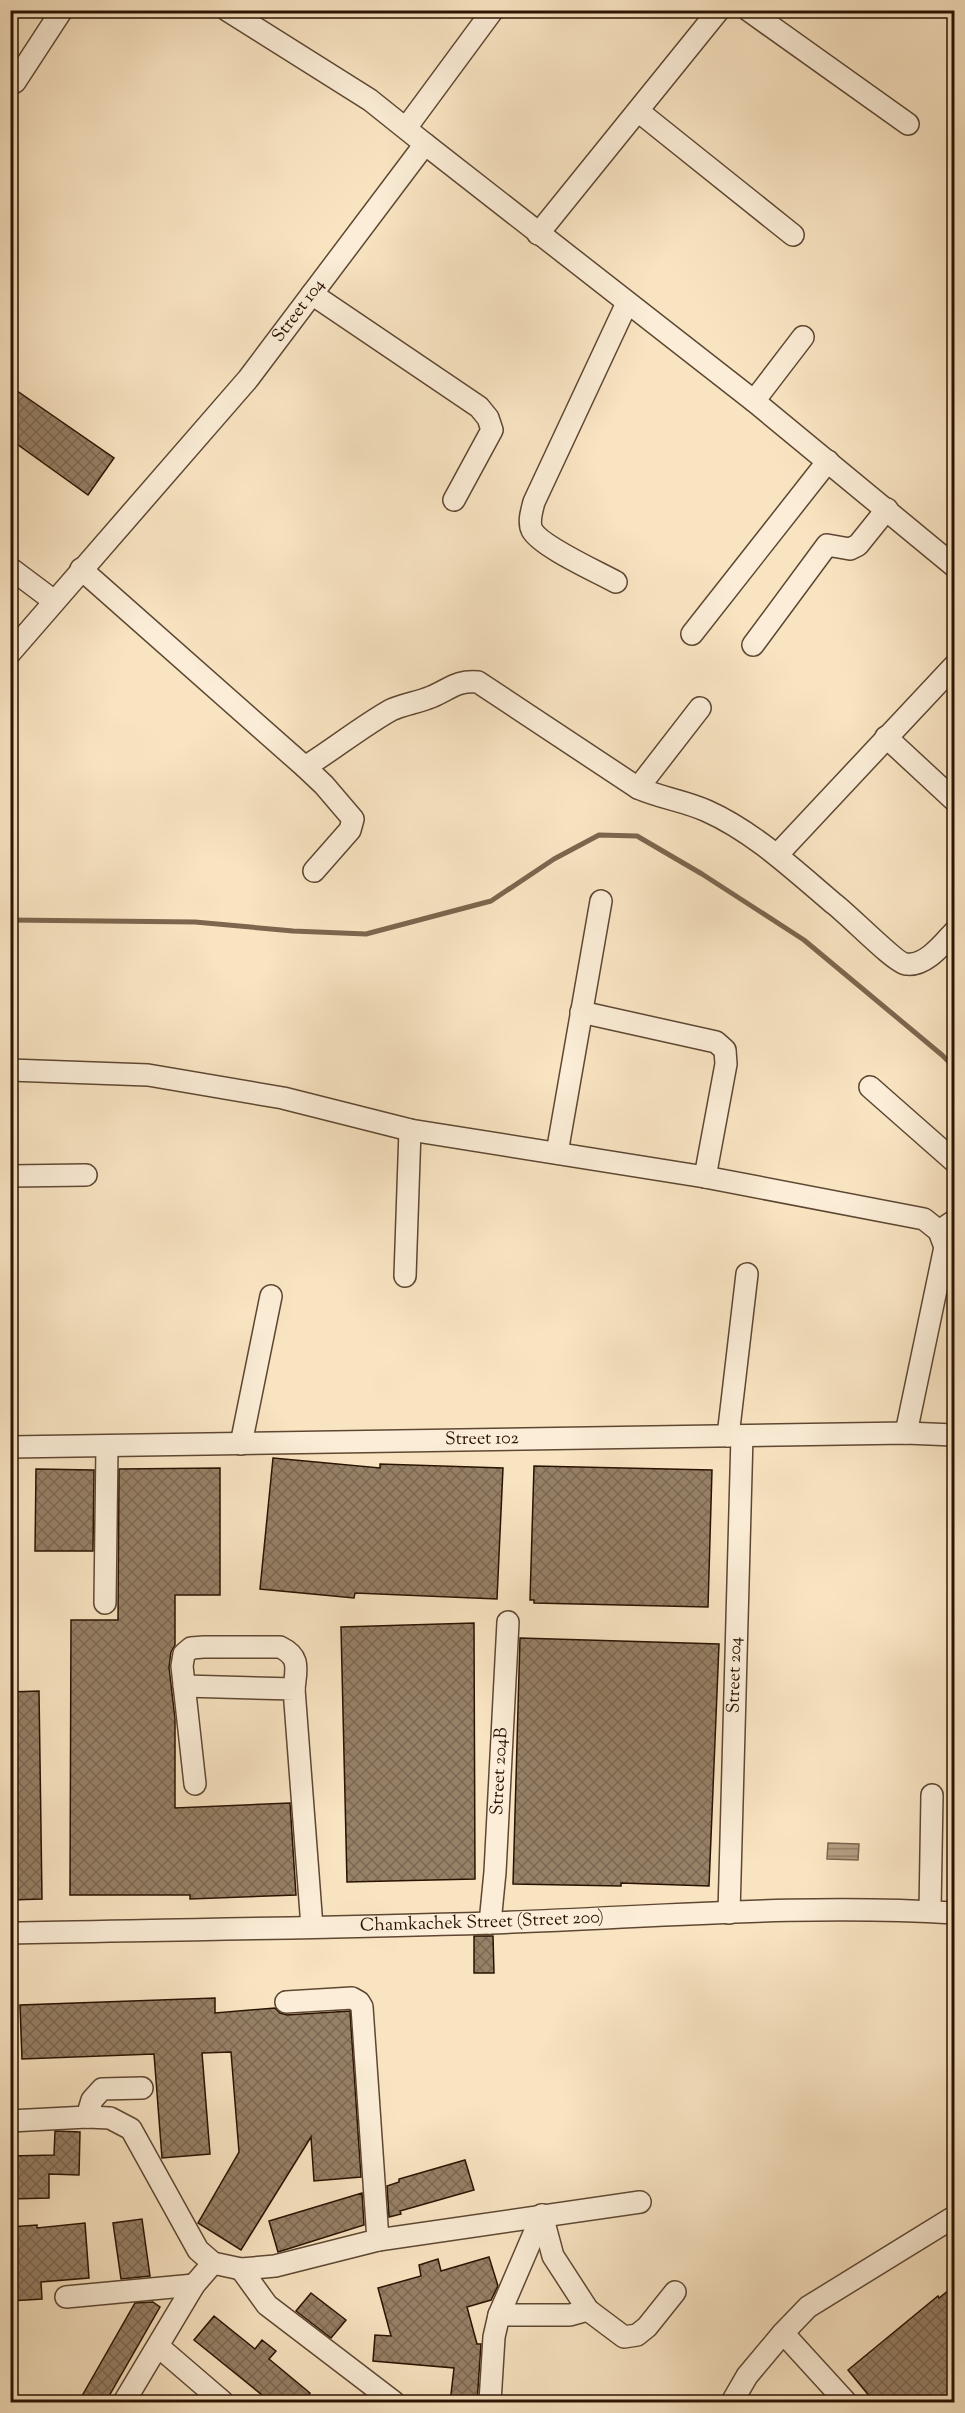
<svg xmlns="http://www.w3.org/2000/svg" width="965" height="2413" font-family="'Sorts Mill Goudy',serif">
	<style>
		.water { fill: url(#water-rules); stroke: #7c664e; stroke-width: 1.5 }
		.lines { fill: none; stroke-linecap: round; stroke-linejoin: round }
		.stream { stroke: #7c664e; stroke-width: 5 }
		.building { fill: url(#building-cross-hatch); stroke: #2a1302; stroke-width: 1.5 }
		.minor-casing { stroke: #5e4732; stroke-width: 24 }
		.minor { stroke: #fbedd7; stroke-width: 21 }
		.labels { text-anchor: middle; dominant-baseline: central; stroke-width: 6; stroke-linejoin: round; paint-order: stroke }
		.street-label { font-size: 18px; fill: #2a1302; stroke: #fbedd7 }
	</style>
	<defs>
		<pattern id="water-rules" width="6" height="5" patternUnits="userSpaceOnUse" patternTransform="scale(1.5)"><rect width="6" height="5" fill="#b39d81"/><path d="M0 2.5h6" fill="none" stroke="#927f67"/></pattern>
		<pattern id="building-cross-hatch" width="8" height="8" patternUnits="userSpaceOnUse" patternTransform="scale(1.5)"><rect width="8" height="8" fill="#968066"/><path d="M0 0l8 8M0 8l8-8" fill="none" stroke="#7b6852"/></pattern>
	</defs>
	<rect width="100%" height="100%" fill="#f9e4c2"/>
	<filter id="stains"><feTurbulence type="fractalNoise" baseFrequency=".00333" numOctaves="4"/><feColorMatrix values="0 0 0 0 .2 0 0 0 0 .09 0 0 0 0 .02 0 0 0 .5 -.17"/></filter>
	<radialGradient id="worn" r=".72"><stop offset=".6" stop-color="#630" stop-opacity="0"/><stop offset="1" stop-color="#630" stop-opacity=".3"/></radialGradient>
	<path class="water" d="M828,1843L859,1844L858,1860L827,1859Z"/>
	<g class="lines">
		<path class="stream" d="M10,920L195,922L293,931L366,934L491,901L554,859L599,835L637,836L702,874L804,940L942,1055L954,1067"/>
	</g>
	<path class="building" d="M10,386L114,458L88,495L10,439Z
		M273,1458L380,1468V1464L503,1468L497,1599L355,1593L354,1598L260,1589Z
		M534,1466L712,1470L708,1607L534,1603V1600H530Z
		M220,1468V1595H175V1645L171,1652L169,1667L175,1719V1808L290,1803L296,1895L190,1899V1895H70L71,1620H118L119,1469Z
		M36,1469L94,1470L93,1551H35Z
		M474,1623L475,1879L347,1882L341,1627Z
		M520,1638L719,1644L709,1886L621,1883V1886L513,1884Z
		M39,1691L42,1899L10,1900V1692Z
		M474,1936H493L494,1973H474Z
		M215,1998V2013L275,2008L280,2013L287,2015L350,2011L361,2177L314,2181L311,2137L241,2250L198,2223L239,2152L231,2052L202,2053L210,2154L162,2158L154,2054L22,2059L20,2005Z
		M55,2131L80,2132L79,2175L49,2174V2198L10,2199V2156L54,2155Z
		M465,2160L474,2190L400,2211L401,2214L389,2217L387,2186L399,2182V2179Z
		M362,2193L364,2225L278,2252L269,2221Z
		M142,2219L150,2276L121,2279L113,2223Z
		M85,2223L89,2278L41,2282L42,2299L10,2301V2227L37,2225V2228Z
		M489,2257L498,2286L491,2300L467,2307L477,2344H481L477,2403H450L454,2368L373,2361L375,2335L391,2336L378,2288L421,2276L419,2265L438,2259L441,2271Z
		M954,2286V2403H875L848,2370L938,2296L939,2298Z
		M311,2293L346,2320L331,2338L296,2311Z
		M153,2302L160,2307L105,2403H78L135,2303Z
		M214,2316L255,2349L262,2340L276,2351L269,2359L310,2393L302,2403H272L194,2340Z"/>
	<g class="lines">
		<g class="minor-casing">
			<g id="minor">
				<path d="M748,10L908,124"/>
				<path d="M10,84L15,82L62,10"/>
				<path d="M638,111L793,235"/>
				<path d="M406,128L493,10"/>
				<path d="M425,144L754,401L954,566"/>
				<path d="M538,234L719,10"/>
				<path d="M312,294L479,407L488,418L492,430L454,500"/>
				<path d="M754,401L803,337"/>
				<path d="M10,568L54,601"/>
				<path d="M81,569L305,767C334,749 361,727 391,710C401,705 419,702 431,697C450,689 457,680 478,682L638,788C661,798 685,801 707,811C754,832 794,870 833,903C847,913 895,963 906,964C925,967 943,944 954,932"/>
				<path d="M616,582C598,572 540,546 532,530C528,522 532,510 534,502L627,303"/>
				<path d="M692,634L828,461"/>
				<path d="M753,645L827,545L850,549L858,545L887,509"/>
				<path id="s1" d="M10,653L248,379L425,144L370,100L227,10"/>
				<path d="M886,737L954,800"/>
				<path d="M305,767L324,785L353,819L350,830L314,871"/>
				<path d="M638,788L700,708"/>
				<path d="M777,855L954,666"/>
				<path d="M581,1012L716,1042L725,1050L726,1064L705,1177"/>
				<path d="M10,1070L148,1075L283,1098L410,1130L705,1177L924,1219L939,1231L945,1247L906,1433"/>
				<path d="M870,1087L954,1161"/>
				<path d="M557,1153L601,901"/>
				<path d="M10,1176L86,1175"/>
				<path d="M939,1231L954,1221"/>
				<path d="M405,1276L410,1130"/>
				<path d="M728,1436L747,1274"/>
				<path d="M241,1444L271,1296"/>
				<path id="s2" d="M10,1447L906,1433L954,1435"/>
				<path d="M105,1603L107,1446"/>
				<path d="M184,1686L294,1689L312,1927"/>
				<path d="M195,1784L182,1666L184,1654L191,1648L204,1647H280C301,1657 296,1669 294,1689"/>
				<path d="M930,1911L932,1795"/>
				<path id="s3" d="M729,1913L742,1436"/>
				<path id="s4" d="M490,1923L495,1872L508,1622"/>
				<path id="s5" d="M10,1933C170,1930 330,1928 490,1923C644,1918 800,1903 954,1913"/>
				<path d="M286,2002L352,1998L359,2002L362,2007L378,2240"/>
				<path d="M87,2117L92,2100L102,2089L142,2088"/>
				<path d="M10,2121L87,2117L110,2118L131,2129L198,2250L213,2263L241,2269L275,2266L378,2240L640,2202"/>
				<path d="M542,2215L553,2256L588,2310L624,2337L637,2335L647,2327L675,2292"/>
				<path d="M241,2269L267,2305L394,2402"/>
				<path d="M66,2297L194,2285"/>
				<path d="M499,2315H570L588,2310"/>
				<path d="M783,2333L846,2402"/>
				<path d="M159,2347L223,2402"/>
				<path d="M124,2402L194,2285L213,2263"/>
				<path d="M490,2402L494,2337L499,2315L542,2215"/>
				<path d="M732,2402L747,2376L783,2333L808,2307L954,2217"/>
			</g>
		</g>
		<use href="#minor" class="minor"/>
	</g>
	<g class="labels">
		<g class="street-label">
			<text stroke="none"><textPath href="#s1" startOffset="448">Street 104</textPath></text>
			<text stroke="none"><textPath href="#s2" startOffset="472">Street 102</textPath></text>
			<text stroke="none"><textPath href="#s3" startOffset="238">Street 204</textPath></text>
			<text stroke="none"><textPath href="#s4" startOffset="152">Street 204B</textPath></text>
			<text stroke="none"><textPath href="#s5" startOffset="472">Chamkachek Street (Street 200)</textPath></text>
		</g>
	</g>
	<rect width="965" height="2413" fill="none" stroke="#f9e4c2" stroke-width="36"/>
	<rect x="12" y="12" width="941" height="2389" fill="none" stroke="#2a1302" stroke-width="3"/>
	<rect x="18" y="18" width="929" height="2377" fill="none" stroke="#2a1302" stroke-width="1.5"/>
	<rect width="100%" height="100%" filter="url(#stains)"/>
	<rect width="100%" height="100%" fill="url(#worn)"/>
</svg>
